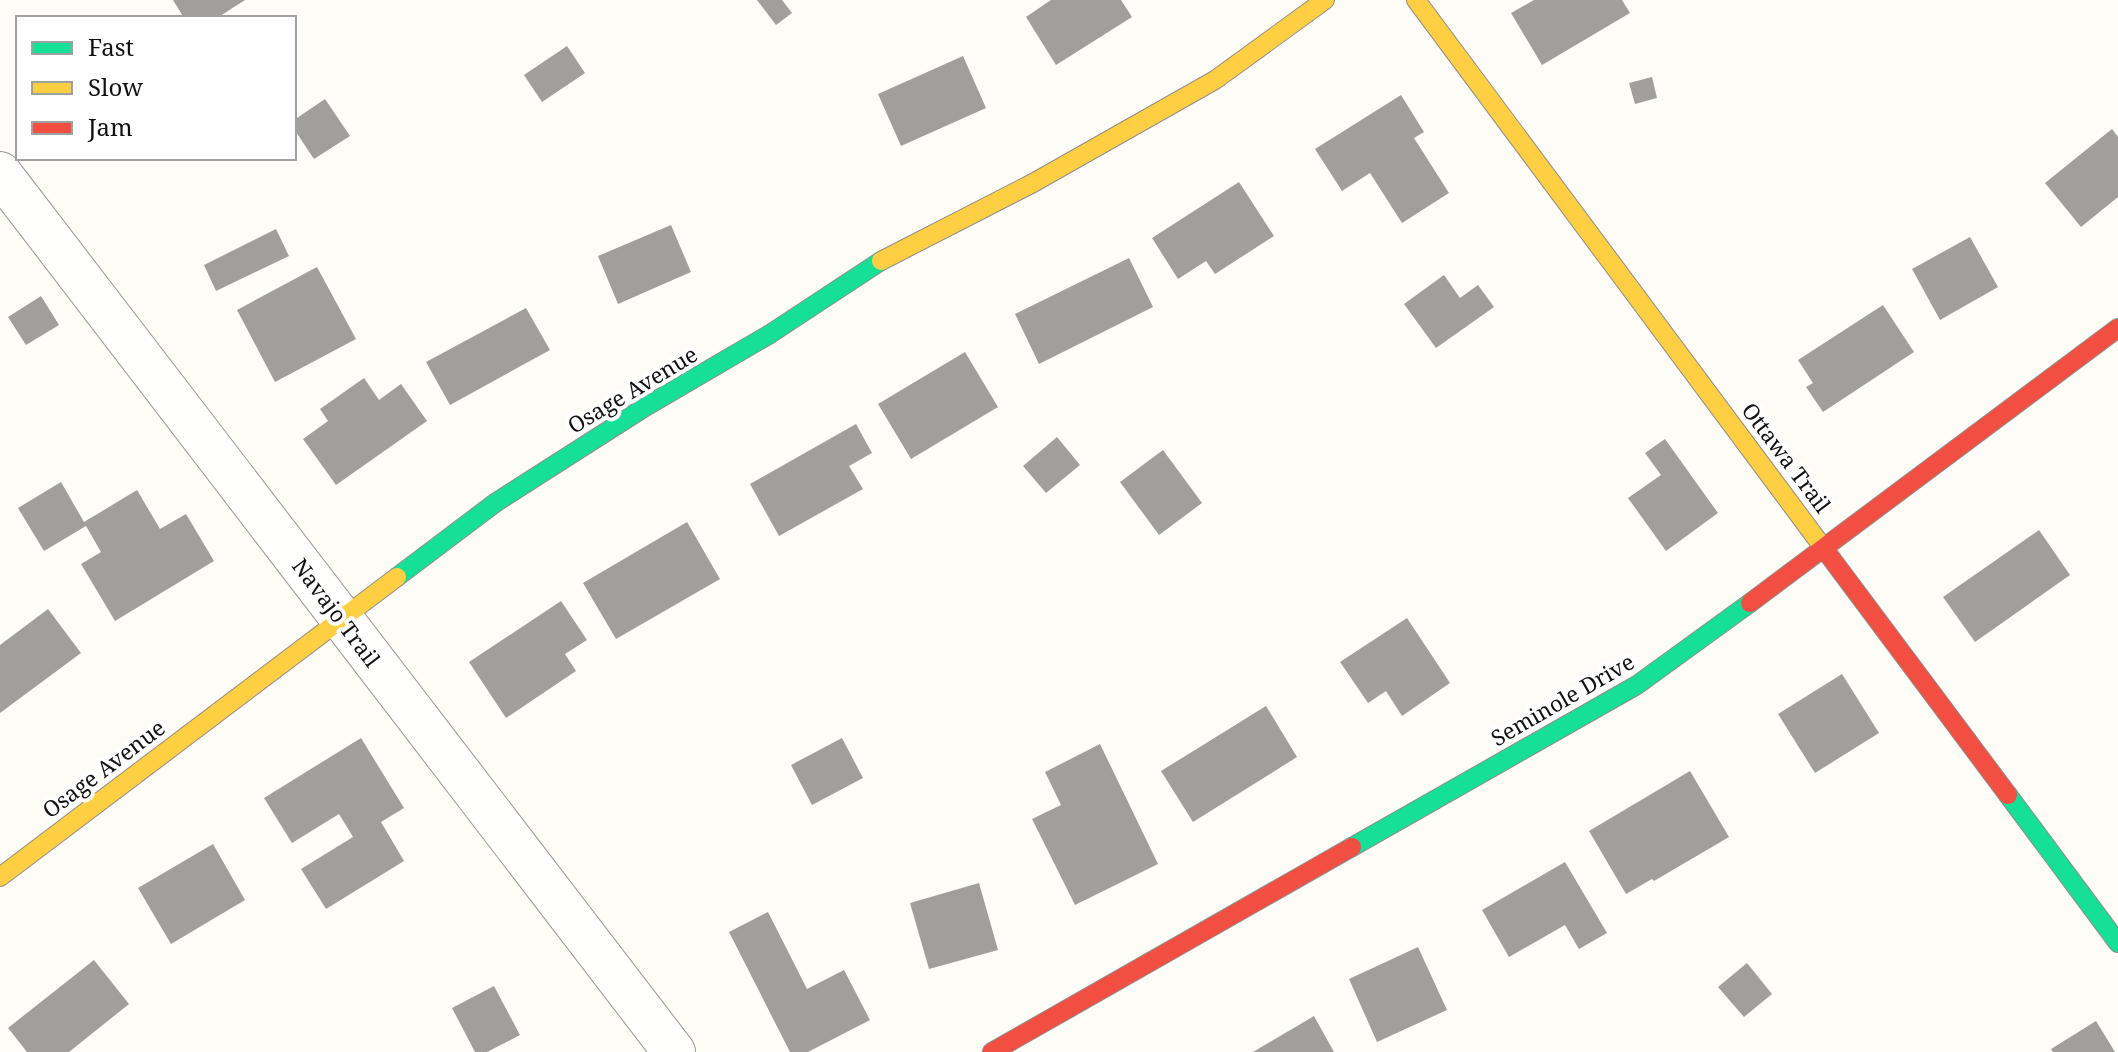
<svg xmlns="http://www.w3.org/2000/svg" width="2118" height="1052" font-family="'Noto Serif',serif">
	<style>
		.building { fill: #a19f9c }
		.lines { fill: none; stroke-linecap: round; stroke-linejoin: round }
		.street-casing { stroke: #979795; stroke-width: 44 }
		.fast-casing { stroke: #8e8d8b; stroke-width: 20 }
		.slow-casing { stroke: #8e8d8b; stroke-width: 20 }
		.jam-casing { stroke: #8e8d8b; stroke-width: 20 }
		.street { stroke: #fffffe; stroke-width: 42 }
		.fast { stroke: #16e098; stroke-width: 18 }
		.slow { stroke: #ffcf43; stroke-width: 18 }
		.jam { stroke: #f24e42; stroke-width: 18 }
		.labels { text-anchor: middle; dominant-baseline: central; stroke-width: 8; stroke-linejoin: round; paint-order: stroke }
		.street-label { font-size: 22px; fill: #111; stroke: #fff }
	</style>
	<rect width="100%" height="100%" fill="#fdfcf7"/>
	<path class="building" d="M173,0H245L217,18H184Z
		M757,0H782L792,13L776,25Z
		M1051,0H1121L1132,17L1056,65L1026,17Z
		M1534,0H1622L1630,13L1542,65L1511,13Z
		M567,46L585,73L542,102L524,75Z
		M963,56L986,108L901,146L878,94Z
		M1652,77L1657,98L1635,104L1629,83Z
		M1401,95L1424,132L1414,138L1449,193L1402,223L1370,173L1342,191L1315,149Z
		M325,99L350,136L314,159L294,129V120Z
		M2112,129L2118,137V197L2081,227L2045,183Z
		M1239,182L1274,236L1215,274L1206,261L1178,279L1152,238Z
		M671,225L691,272L618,304L598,256Z
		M276,229L289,256L216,291L204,265Z
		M1970,237L1998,287L1940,320L1912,269Z
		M1129,258L1153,307L1039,364L1015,314Z
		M317,267L356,339L275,382L237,310Z
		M1444,275L1460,298L1478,285L1494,307L1436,348L1404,304Z
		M41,296L59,325L26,345L8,317Z
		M1883,305L1914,352L1823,412L1806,387L1813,383L1798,360Z
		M526,308L550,350L450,405L426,362Z
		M965,352L998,407L911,459L878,404Z
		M364,378L379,400L401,384L427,421L336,485L303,439L328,421L320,409Z
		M856,424L872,453L849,466L863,489L779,536L750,484Z
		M1057,437L1080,465L1046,493L1023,466Z
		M1665,439L1718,513L1666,551L1628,498L1661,475L1645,453Z
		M1163,450L1202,503L1159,535L1120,482Z
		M61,482L84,522L137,490L160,529L186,514L214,561L115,621L81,564L101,552L86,526L44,551L18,508Z
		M687,522L720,579L616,639L583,583Z
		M2039,530L2070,575L1975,642L1943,597Z
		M561,601L587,640L565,654L576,671L506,718L469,662Z
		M48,609L81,653L0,713V645Z
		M1407,618L1450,683L1402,716L1386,691L1368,703L1340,662Z
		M1842,674L1879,733L1815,773L1778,714Z
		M1266,706L1297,757L1193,822L1161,771Z
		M361,738L404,808L381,822L404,861L326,909L301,869L353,837L339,814L292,843L264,798Z
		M842,738L863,778L812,805L791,765Z
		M1100,744L1158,864L1075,905L1032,819L1061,805L1045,772Z
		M1690,771L1729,837L1654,881L1652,879L1626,894L1589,831Z
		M213,844L245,900L171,944L138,888Z
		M1565,862L1607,933L1579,949L1565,925L1509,957L1482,910Z
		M979,883L998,950L929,969L910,903Z
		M768,912L807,989L844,970L870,1020L808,1052H790L729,932Z
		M1418,947L1447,1010L1377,1042L1349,979Z
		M94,960L129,1004L69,1052H27L8,1028Z
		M1747,963L1772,994L1744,1017L1718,987Z
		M494,986L520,1035L487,1052H475L452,1008Z
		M1314,1016L1334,1052H1253Z
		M2096,1021L2115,1052H2053L2051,1049Z"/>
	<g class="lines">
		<g class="street-casing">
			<path id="street" d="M0,173L674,1052"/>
		</g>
		<g class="fast-casing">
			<path id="fast" d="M397,577L495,503L645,407L770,334L881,261
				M2008,795L2118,943
				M1352,847L1637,685L1750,603"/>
		</g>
		<g class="slow-casing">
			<path id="slow" d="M1416,0L1825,550
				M881,261L1033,183L1215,80L1325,0
				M0,877L397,577"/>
		</g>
		<g class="jam-casing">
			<path id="jam" d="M1825,550L2008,795
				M1750,603L2118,328
				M992,1052L1352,847"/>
		</g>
		<use href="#street" class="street"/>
		<use href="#fast" class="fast"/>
		<use href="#slow" class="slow"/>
		<use href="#jam" class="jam"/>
	</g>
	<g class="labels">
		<g class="street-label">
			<text transform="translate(632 389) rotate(-31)">Osage Avenue</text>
			<text transform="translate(1787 457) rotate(53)">Ottawa Trail</text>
			<text transform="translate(337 612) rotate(53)">Navajo Trail</text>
			<text transform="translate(1562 699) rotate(-30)">Seminole Drive</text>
			<text transform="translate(103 768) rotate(-37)">Osage Avenue</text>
		</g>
	</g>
	<rect x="16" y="16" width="280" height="144" fill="#ffffff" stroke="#a0a0a0" stroke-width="2"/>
	<rect x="32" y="42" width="40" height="12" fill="#16e098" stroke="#a0a0a0" stroke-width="2"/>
	<text x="88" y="56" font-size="24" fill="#111111">Fast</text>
	<rect x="32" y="82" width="40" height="12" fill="#ffcf43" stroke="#a0a0a0" stroke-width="2"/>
	<text x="88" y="96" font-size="24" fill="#111111">Slow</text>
	<rect x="32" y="122" width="40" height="12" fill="#f24e42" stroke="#a0a0a0" stroke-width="2"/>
	<text x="88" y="136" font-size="24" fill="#111111">Jam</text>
</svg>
